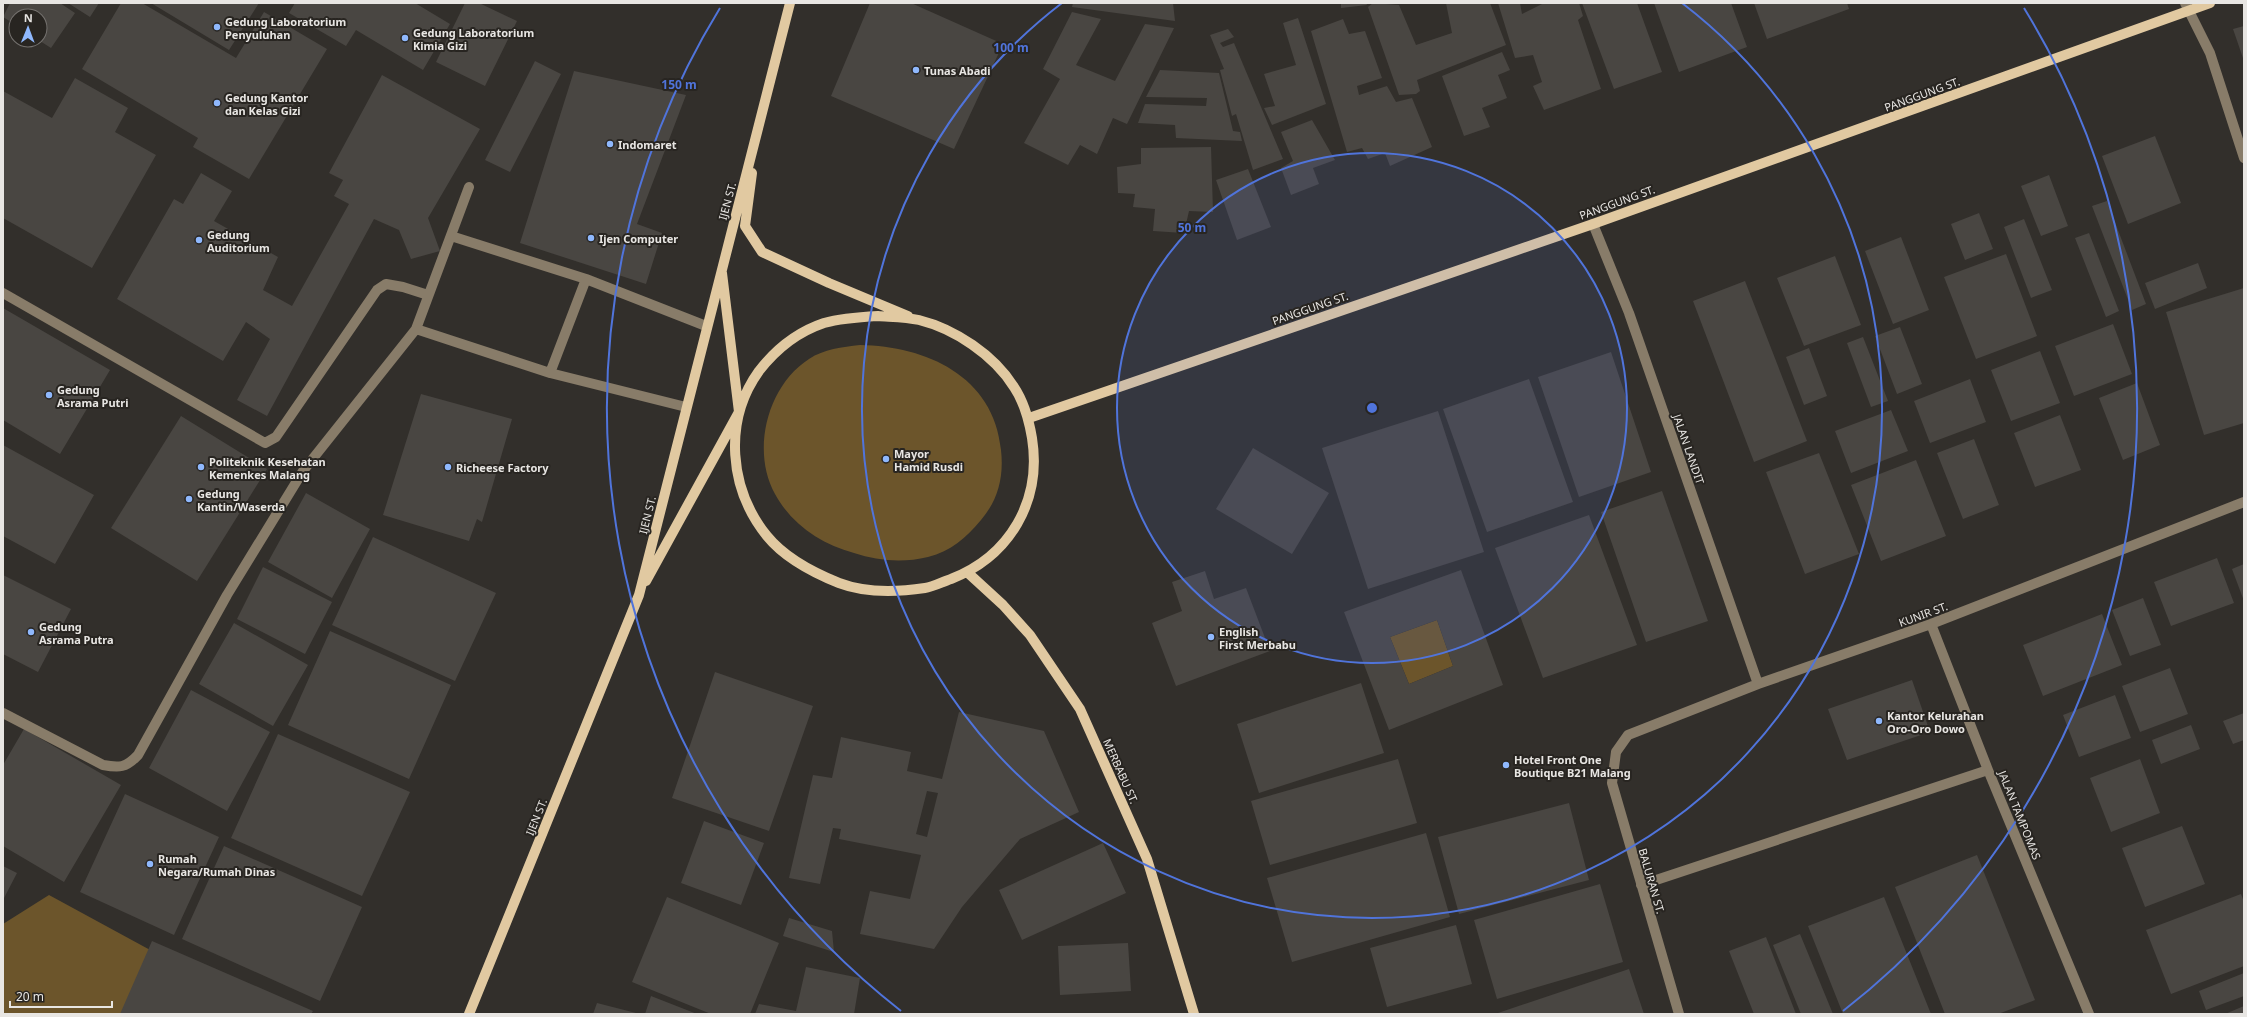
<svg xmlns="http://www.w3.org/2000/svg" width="2247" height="1017" font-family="'Noto Sans',sans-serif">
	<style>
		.green { fill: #6c552b }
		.building { fill: #494642; fill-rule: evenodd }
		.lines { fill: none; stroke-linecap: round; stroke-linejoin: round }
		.minor { stroke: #887c69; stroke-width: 10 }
		.major { stroke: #e1c9a1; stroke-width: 10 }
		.ring { fill: none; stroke: #5074db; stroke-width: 2 }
		.poi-dot { fill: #8fb8fd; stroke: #282521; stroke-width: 1.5 }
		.labels { text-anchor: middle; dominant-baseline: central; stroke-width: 4; stroke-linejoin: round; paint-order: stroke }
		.poi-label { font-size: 11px; font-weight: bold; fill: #e8e6e3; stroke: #282521; text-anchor: start }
		.street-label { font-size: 11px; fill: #e8e6e3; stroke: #282521 }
		.centre { fill: #5074db; stroke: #282521; stroke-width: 2 }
		.ring-label { font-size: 12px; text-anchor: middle; font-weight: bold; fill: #5074db; stroke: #282521; stroke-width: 4; stroke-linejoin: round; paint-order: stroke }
	</style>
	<rect width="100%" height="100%" fill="#322f2b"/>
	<path class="green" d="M860,345C926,346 994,376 1001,450C1004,477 998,500 981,520C966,538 951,551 928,557C903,563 878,561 854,553C821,544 792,525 775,494C751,451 767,386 809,359C824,349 842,347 860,345Z
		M1437,620L1453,666L1409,684L1390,637Z
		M49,895L152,951L129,1014H3V924Z"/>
	<path class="building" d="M10,3H60L75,13L51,48L40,41V16H16V25L3,17Z
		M68,3H99L90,17Z
		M121,3H142L236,58L264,12L327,49L249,179L193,147L198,138L82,69Z
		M151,3H259L229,50Z
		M295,3H415L450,24L423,70L356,30L346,46L289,13Z
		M465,3H479L517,21L485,86L436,62Z
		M870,3H911L1003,44L954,149L831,96Z
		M1073,3H1173L1175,21L1072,7Z
		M1341,3H1366L1367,5L1341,8Z
		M1373,3L1399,5L1416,45L1452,33L1446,3H1490L1506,45L1417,80L1420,91L1416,94L1399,95L1368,7Z
		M1498,3H1520L1522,14L1544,3H1579L1583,16L1578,20L1601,89L1544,110L1533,86L1542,82L1533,55L1515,58Z
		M1582,3H1637L1662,72L1614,89Z
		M1654,3H1731L1747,47L1679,72Z
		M1754,3H1847L1849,9L1767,39Z
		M1072,12L1101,19L1076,65L1115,81L1145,24L1174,28L1127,124L1113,118L1097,154L1080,145L1068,165L1024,143L1060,79L1043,69Z
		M1298,18L1326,104L1272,125L1264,108L1275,106L1264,74L1296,65L1283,23Z
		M1343,19L1349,34L1365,31L1382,78L1357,86L1359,95L1387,86L1396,102L1412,98L1432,147L1390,166L1385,153L1368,159L1362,148L1347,152L1311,31Z
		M2244,26V61L2233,29Z
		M1228,29L1234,37L1220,43L1223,47L1234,43L1283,159L1253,170L1236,114L1232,116L1220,70L1224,69L1210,35Z
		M1502,52L1510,70L1498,75L1507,98L1482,108L1490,127L1464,136L1442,76Z
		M535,61L561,74L510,172L485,160Z
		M1160,70L1219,73L1233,131L1240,132L1242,141L1176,138L1175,125L1138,123L1145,104L1206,106L1207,98L1146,97Z
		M574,71L686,95L637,224L662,233L646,284L520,243Z
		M382,75L480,129L428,218L440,251L411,259L399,230L374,219L267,416L237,400L270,339L246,322L223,361L117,299L174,199L183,204L201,173L232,191L214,221L278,257L263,290L292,306L349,204L334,196L343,180L329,173Z
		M75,78L128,108L115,132L156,155L92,268L3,218V91L52,118Z
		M1312,120L1335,160L1313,168L1319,184L1291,195L1281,168L1293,161L1281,132Z
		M2155,136L2181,203L2128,224L2102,156Z
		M1211,147L1213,212L1189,211L1184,233L1153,231L1155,209L1133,207L1135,194L1118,193L1117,167L1141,164V148Z
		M1248,169L1271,227L1237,240L1216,180Z
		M2049,175L2068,226L2041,236L2021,186Z
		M2107,201L2146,304L2132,310L2092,206Z
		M1979,213L1993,249L1965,260L1951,224Z
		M2024,219L2052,290L2031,298L2004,227Z
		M2089,233L2119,311L2106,317L2075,238Z
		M1901,237L1929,310L1893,324L1865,251Z
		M2006,254L2037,336L1976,359L1944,277Z
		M1835,256L1861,325L1804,346L1777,278Z
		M2198,263L2207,288L2155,309L2145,283Z
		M1745,281L1807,441L1754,462L1693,301Z
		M2244,288V423L2204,435L2166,312Z
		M3,308L110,370L60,454L3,420Z
		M2113,324L2132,374L2074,396L2055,346Z
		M1900,327L1922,384L1897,394L1875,336Z
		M1863,337L1888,401L1871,407L1847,343Z
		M1809,348L1827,396L1804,405L1786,357Z
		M2040,351L2060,403L2011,421L1991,370Z
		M1611,352L1651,472L1579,497L1538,377Z
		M1529,379L1573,502L1487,532L1443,409Z
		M1970,379L1986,422L1930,443L1914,401Z
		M2137,383L2160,445L2123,460L2099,398Z
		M421,394L512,419L482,522L477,519L469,541L383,515Z
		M1891,410L1908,451L1851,473L1835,431Z
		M1438,411L1484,552L1368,589L1322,448Z
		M2060,415L2081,470L2035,487L2014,433Z
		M181,416L267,469L197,581L111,528Z
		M1974,439L1999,505L1963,519L1937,453Z
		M3,445L94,495L55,564L3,536Z
		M1253,448L1329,493L1292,554L1216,509Z
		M1819,453L1859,554L1805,574L1766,472Z
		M1916,460L1946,536L1881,561L1851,485Z
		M1662,491L1708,621L1646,642L1601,512Z
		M306,493L370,529L332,598L268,562Z
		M1589,515L1637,645L1543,678L1495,548Z
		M373,537L496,593L455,681L332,625Z
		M2217,558L2234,603L2171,626L2154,582Z
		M2244,564V601L2232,569Z
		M263,567L332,602L305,654L237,619Z
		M1461,570L1503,685L1389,730L1344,612ZM1437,620L1453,666L1409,684L1390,637Z
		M1205,571L1214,599L1246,588L1270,651L1176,686L1152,623L1182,611L1172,582Z
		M3,575L71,609L38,672L3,654Z
		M2143,598L2161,645L2130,656L2112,610Z
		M2102,614L2122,665L2043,696L2023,645Z
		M234,623L308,665L273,726L199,684Z
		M330,631L451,685L409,779L288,725Z
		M2170,668L2188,714L2140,732L2122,686Z
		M715,672L813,706L769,831L672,798Z
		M1912,680L1930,732L1847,760L1828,709Z
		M1361,683L1384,753L1259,793L1237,724Z
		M191,690L270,732L227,811L149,768Z
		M2115,695L2131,738L2079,757L2063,715Z
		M959,712L1044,731L1079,812L1020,839L962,907L934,949L860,934L870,891L910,899L921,855L839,839L841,829L833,828L820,884L789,878L813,775L832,778L841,737L911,752L907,771L942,779ZM927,791L938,793L927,837L916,834Z
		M2244,713V740L2233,744L2223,721Z
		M2191,725L2200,749L2161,764L2152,740Z
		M24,729L121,785L64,882L3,846V765Z
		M278,734L410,792L362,896L231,838Z
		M1398,759L1417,823L1270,865L1251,801Z
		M2140,759L2160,813L2111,832L2090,778Z
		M125,794L219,837L174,935L80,892Z
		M1569,803L1589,880L1459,914L1438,837Z
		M704,821L764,843L741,905L681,883Z
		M2182,826L2205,884L2145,907L2122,848Z
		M1426,833L1450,917L1292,962L1267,878Z
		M1103,843L1126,893L1022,940L999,890Z
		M224,846L362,907L320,1001L182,939Z
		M1977,855L2035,1000L1998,1014H1945L1895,887Z
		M3,866L17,873L3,900Z
		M1600,884L1623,962L1497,999L1474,920Z
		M2241,894L2244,902V966L2171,994L2146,930Z
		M667,897L779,943L750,1014H711L632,982Z
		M1884,897L1931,1014H1843L1808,926Z
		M789,918L832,931L834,952L783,936Z
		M1456,925L1472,984L1387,1007L1370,948Z
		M1800,934L1833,1014H1801L1773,945Z
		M1766,937L1796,1014H1754L1729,951Z
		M152,941L313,1011L311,1014H120Z
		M1128,943L1131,991L1060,995L1058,946Z
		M806,967L860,978L854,1014H755L759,1004L796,1011Z
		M1629,969L1644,1014H1495Z
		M2244,973V996L2206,1010L2199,991Z
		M651,996L697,1014H645Z
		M597,1003L636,1013V1014H593Z
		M2244,1006V1014H2225Z"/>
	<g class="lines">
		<path class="minor" d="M2185,3L2210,53L2244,158
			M1593,224L1629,313L1758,684
			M451,236L586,279L706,326
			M3,293L265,443L276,437L377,290L386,284L403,287L428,295
			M416,329L550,373L686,407
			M550,373L586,279
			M1931,624L1988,770L2089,1014
			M3,713L103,765C119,768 126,768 138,755L227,595L303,471L416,329L469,187
			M1641,885L1988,770
			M1679,1014L1612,783L1616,752L1628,735L1758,684L1931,624L2244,502"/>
		<path class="major" d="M752,173L745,226L762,252L829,283L908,316
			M878,316C891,317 906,317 919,320C955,329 994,355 1014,387C1024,402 1029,420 1032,438C1042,501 1010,556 951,579C942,582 933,587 925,588C898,592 865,593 839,583C814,573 784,557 767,536C729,489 723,421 759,371C776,349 797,332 824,323C842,318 860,317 878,316Z
			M1029,418L1593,224L2210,3
			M967,572L1003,605L1030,635L1080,709L1147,859L1194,1014
			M646,581L739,412L722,273
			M469,1014L639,595L790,3"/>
	</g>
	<circle cx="1372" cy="408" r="255" fill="#5074db" fill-opacity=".12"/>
	<g class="ring">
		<circle cx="1372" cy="408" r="255"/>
		<path d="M1682 3A510 510 0 1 1 1062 3"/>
		<path d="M901 1011A765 765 0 0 1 720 8M2024 8A765 765 0 0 1 1843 1011"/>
	</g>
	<g class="poi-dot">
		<circle cx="217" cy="27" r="4"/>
		<circle cx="405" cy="38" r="4"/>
		<circle cx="916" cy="70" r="4"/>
		<circle cx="217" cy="103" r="4"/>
		<circle cx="610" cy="144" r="4"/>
		<circle cx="591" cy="238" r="4"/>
		<circle cx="199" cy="240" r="4"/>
		<circle cx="49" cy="395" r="4"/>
		<circle cx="886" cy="459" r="4"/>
		<circle cx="201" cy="467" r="4"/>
		<circle cx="448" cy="467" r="4"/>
		<circle cx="189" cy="499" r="4"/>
		<circle cx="31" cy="632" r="4"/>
		<circle cx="1211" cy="637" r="4"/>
		<circle cx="1879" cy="721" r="4"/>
		<circle cx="1506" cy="765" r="4"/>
		<circle cx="150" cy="864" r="4"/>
	</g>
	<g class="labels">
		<g class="poi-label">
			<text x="225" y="21">Gedung Laboratorium<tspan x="225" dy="13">Penyuluhan</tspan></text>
			<text x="413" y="32">Gedung Laboratorium<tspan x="413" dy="13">Kimia Gizi</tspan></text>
			<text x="924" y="70">Tunas Abadi</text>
			<text x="225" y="97">Gedung Kantor<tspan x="225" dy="13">dan Kelas Gizi</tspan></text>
			<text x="618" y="144">Indomaret</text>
			<text x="207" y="234">Gedung<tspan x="207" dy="13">Auditorium</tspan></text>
			<text x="599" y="238">Ijen Computer</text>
			<text x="57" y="389">Gedung<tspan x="57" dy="13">Asrama Putri</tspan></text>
			<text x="894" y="453">Mayor<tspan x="894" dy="13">Hamid Rusdi</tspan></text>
			<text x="209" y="461">Politeknik Kesehatan<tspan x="209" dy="13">Kemenkes Malang</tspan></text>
			<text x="456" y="467">Richeese Factory</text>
			<text x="197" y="493">Gedung<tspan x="197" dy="13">Kantin/Waserda</tspan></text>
			<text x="39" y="626">Gedung<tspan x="39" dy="13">Asrama Putra</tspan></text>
			<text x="1219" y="631">English<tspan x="1219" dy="13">First Merbabu</tspan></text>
			<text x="1887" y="715">Kantor Kelurahan<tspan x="1887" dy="13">Oro-Oro Dowo</tspan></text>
			<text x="1514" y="759">Hotel Front One<tspan x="1514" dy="13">Boutique B21 Malang</tspan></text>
			<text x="158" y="858">Rumah<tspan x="158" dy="13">Negara/Rumah Dinas</tspan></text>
		</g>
		<g class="street-label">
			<text transform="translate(1922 94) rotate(-20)">PANGGUNG ST.</text>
			<text transform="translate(727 201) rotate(-75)">IJEN ST.</text>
			<text transform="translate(1617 202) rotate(-20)">PANGGUNG ST.</text>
			<text transform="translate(1310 308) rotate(-19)">PANGGUNG ST.</text>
			<text transform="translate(1689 449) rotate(71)">JALAN LANDIT</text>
			<text transform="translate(647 515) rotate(-76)">IJEN ST.</text>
			<text transform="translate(1923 614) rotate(-20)">KUNIR ST.</text>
			<text transform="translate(1121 771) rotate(66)">MERBABU ST.</text>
			<text transform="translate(2020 815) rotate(68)">JALAN TAMPOMAS</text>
			<text transform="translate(536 817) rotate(-68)">IJEN ST.</text>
			<text transform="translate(1652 881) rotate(74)">BALURAN ST.</text>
		</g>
	</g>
	<circle cx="1372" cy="408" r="6" class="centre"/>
	<g class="ring-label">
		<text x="1011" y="52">100 m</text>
		<text x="679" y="89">150 m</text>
		<text x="1192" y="232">50 m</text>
	</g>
	<rect width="2247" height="1017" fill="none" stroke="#e8e6e3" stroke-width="8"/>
	<g transform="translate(28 28) rotate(1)"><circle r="19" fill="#282521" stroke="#75726f"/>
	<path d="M0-3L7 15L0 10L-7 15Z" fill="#8fb8fd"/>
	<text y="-6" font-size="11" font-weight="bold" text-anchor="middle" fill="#e8e6e3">N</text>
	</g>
	<path d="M10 1001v6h102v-6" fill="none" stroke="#e8e6e3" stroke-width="2"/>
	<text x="16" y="1001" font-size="12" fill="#e8e6e3" stroke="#282521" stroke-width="3" paint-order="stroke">20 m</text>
</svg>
